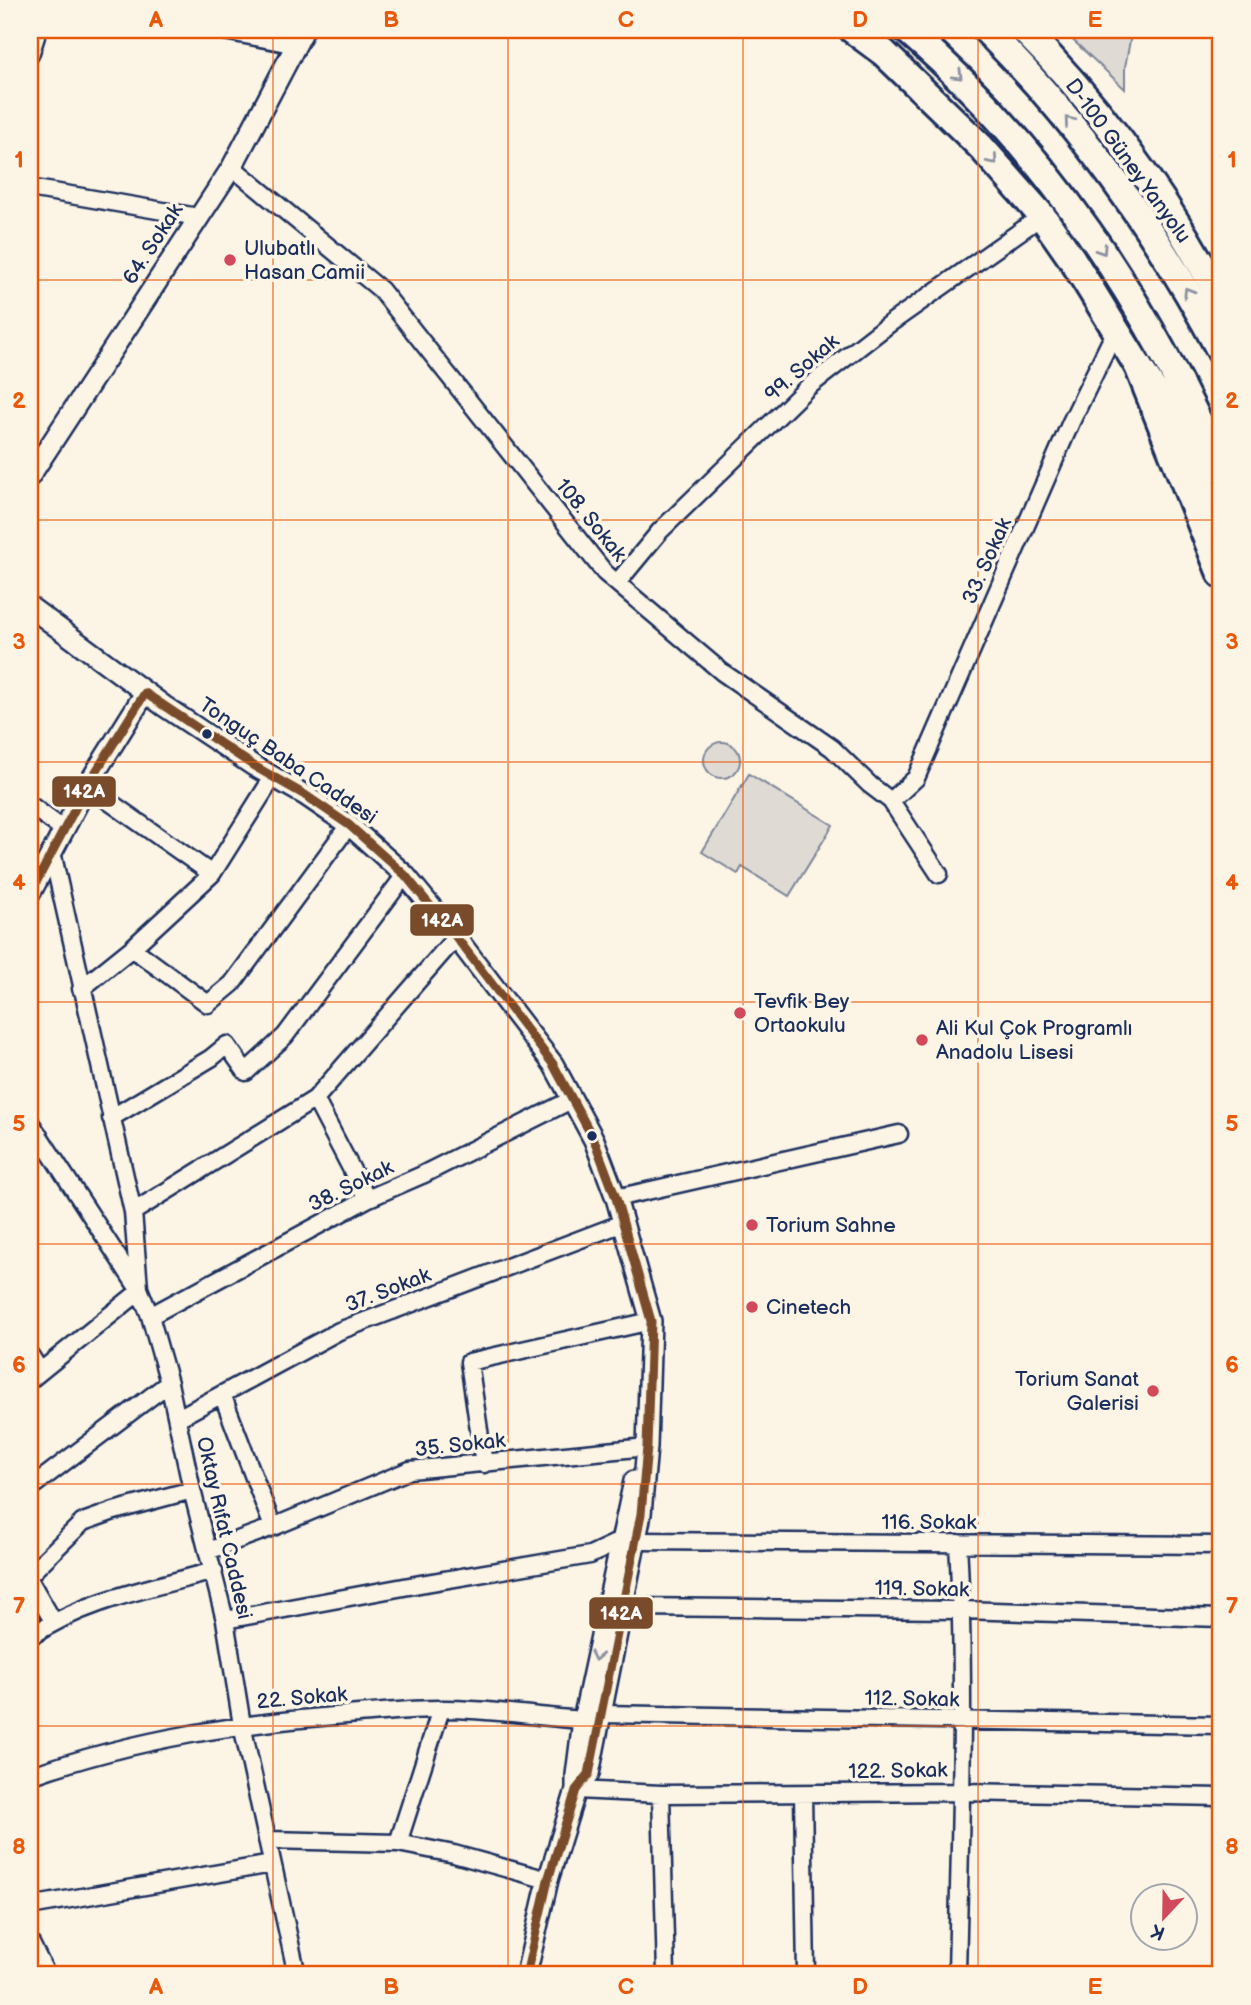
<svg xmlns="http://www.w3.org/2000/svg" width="1251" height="2005" font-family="'Balsamiq Sans',sans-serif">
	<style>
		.green { fill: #dfdbd4; stroke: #7d8599; stroke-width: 2 }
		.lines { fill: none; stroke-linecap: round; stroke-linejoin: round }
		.minor-casing { stroke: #1b2f5e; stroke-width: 21 }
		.tertiary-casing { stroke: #1b2f5e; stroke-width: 24 }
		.primary-casing { stroke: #1b2f5e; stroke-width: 32 }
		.trunk-casing { stroke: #1b2f5e; stroke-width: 32 }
		.minor { stroke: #fcf5e5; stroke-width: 16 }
		.tertiary { stroke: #fcf5e5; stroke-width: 19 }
		.primary { stroke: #fcf5e5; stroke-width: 26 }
		.trunk { stroke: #fcf5e5; stroke-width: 26 }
		.bus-1-casing { stroke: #fcf5e5; stroke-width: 14 }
		.bus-1 { stroke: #7a4b2a; stroke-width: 9 }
		.oneway { stroke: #8c92a2 }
		.grid { fill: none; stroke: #e8590c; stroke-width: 2; stroke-opacity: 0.55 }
		.poi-dot { fill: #d1495b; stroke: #fcf5e5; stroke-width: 2.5 }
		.bus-dot { fill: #1b2f5e; stroke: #fcf5e5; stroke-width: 2.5 }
		.labels { text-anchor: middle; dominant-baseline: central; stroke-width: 7; stroke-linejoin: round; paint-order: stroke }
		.street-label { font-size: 21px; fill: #1b2f5e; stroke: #fcf5e5 }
		.poi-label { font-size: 21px; fill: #1b2f5e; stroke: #fcf5e5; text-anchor: start }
		.line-badge { stroke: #fcf5e5; stroke-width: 2.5 }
		.badge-label { font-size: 19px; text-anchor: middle; font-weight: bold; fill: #fff }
		.neatline { fill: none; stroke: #e8590c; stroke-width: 2.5 }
		.grid-label { font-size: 23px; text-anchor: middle; font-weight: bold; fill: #e8590c }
	</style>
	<rect width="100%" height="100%" fill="#fcf5e5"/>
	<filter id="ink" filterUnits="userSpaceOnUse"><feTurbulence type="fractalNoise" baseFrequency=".0143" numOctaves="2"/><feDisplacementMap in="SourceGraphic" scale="14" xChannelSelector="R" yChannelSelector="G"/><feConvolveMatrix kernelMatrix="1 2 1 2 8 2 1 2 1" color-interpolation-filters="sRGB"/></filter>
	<g filter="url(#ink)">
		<path class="green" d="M1062,30H1132L1125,67V89Z
			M704 760a18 18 0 1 1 36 0a18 18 0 1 1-36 0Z
			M749,774L833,825L789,896L742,867L738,874L702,852Z"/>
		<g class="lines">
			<g class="minor-casing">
				<path id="minor" d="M219,30L297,45
					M30,55L38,30
					M232,167L381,290L605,573L722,672L832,748L870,785L891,801L939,874
					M30,188L198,217
					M617,583L660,531L808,387L889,324L1042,216
					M87,786L212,874
					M891,801L916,778L1071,422L1110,342L1118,334
					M30,805L64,830
					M52,852L133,1212L139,1288
					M132,948L208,1004L232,984L349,825
					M81,989L132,948L212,874L273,777
					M315,1099L367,1199
					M111,1118L211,1058L227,1045L246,1072L285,1036L405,875
					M30,1122L140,1291L150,1316L169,1383L192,1490L225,1620L242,1725L297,1975
					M616,1198L899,1134
					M133,1212L315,1099L456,937
					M150,1316L367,1199L422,1175L573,1099
					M30,1355L40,1371
					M30,1380L140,1291
					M222,1394L273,1527
					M178,1418L339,1331L623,1223
					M484,1464L469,1362L651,1321
					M30,1488L169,1383
					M636,1541L1221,1545
					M208,1551L273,1527L410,1470L647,1447
					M30,1574L83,1522L114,1511L192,1490
					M30,1581L53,1621
					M623,1607L961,1610L1221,1618
					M225,1620L420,1584L590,1555L620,1541
					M30,1637C84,1600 152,1588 214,1571
					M601,1714L1221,1725
					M30,1776C137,1738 247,1722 359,1714C386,1712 413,1709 439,1709C487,1708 536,1717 583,1720
					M576,1790L661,1794L961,1792L1221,1797
					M661,1794L666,1975
					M803,1794L806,1975
					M267,1840L398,1843L454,1854L548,1880
					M398,1843L441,1709
					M30,1906L272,1864
					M957,1975C960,1831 966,1687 958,1543"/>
			</g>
			<g class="tertiary-casing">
				<path id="tertiary" d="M30,476L232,167L304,30
					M30,607L164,706L254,766L305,795L349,825L405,875L456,937L553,1064L594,1140L616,1198L651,1321L647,1447L641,1514L589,1774L576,1790
					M30,894L87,786L145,693
					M30,1945L45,1975
					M526,1975L548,1880L576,1790V1775L583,1720L634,1481"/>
			</g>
			<g class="primary-casing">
				<path id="primary" d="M853,30L884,53L981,147L1042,216L1072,259L1138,366L1221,574
					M1024,30C1102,108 1169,202 1221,300"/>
			</g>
			<g class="trunk-casing">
				<path id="trunk" d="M907,30C1049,152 1145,300 1221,470
					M986,30C1081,125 1158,233 1221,352
					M1138,366L1164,406L1188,451L1221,534"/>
			</g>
			<use href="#minor" class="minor"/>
			<use href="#tertiary" class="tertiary"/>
			<use href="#primary" class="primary"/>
			<use href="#trunk" class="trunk"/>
			<g class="bus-1-casing">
				<path id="bus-1" d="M145,693L254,766L305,795L349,825L405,875L456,937L553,1064L594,1140L616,1198L651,1321L647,1447L641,1514L589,1774L576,1790L548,1880L526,1975
					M30,894L87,786L145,693"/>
			</g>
			<use href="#bus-1" class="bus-1"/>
		</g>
		<defs><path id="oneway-chevron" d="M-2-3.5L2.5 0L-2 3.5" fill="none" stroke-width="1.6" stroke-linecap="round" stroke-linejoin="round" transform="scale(1.75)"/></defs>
		<g class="oneway">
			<use href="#oneway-chevron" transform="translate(958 75) rotate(45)"/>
			<use href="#oneway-chevron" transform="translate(1069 121) rotate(-130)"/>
			<use href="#oneway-chevron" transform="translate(993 160) rotate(49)"/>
			<use href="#oneway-chevron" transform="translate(1102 250) rotate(57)"/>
			<use href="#oneway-chevron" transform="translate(1188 292) rotate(-121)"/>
			<use href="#oneway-chevron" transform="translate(596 1656) rotate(102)"/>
		</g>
	</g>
	<path class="grid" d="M273,30V1975M508,30V1975M743,30V1975M978,30V1975M30,280H1221M30,520H1221M30,762H1221M30,1002H1221M30,1244H1221M30,1484H1221M30,1726H1221"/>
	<g class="poi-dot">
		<circle cx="230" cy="260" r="7"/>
		<circle cx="740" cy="1013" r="7"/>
		<circle cx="922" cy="1040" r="7"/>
		<circle cx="752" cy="1225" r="7"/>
		<circle cx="752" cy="1307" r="7"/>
		<circle cx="1153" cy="1391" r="7"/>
	</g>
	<g class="bus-dot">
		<circle cx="207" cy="734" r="6"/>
		<circle cx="592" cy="1136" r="6"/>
	</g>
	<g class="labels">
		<g class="street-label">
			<text transform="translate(1128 161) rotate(54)">D-100 Güney Yanyolu</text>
			<text transform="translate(153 244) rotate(-57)">64. Sokak</text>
			<text transform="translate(802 368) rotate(-41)">99. Sokak</text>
			<text transform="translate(591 520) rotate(51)">108. Sokak</text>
			<text transform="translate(987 561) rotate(-66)">33. Sokak</text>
			<text transform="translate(288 761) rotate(34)">Tonguç Baba Caddesi</text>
			<text transform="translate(351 1186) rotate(-26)">38. Sokak</text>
			<text transform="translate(388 1290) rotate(-21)">37. Sokak</text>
			<text transform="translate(460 1445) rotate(-6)">35. Sokak</text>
			<text x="929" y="1522">116. Sokak</text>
			<text transform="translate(224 1528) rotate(77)">Oktay Rıfat Caddesi</text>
			<text transform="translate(922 1589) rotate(1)">119. Sokak</text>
			<text transform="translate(302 1698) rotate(-5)">22. Sokak</text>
			<text transform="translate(912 1699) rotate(1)">112. Sokak</text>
			<text transform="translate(898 1771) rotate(-1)">122. Sokak</text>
		</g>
		<g class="poi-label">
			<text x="244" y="248">Ulubatlı<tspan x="244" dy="24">Hasan Camii</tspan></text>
			<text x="754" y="1001">Tevfik Bey<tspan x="754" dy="24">Ortaokulu</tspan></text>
			<text x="936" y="1028">Ali Kul Çok Programlı<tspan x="936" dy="24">Anadolu Lisesi</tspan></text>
			<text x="766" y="1225">Torium Sahne</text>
			<text x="766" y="1307">Cinetech</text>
			<text x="1139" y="1379" text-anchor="end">Torium Sanat<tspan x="1139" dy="24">Galerisi</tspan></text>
		</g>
	</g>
	<g class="line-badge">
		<rect x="51" y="775" width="66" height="33" rx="7" fill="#7a4b2a"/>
		<rect x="409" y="903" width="66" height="34" rx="7" fill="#7a4b2a"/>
		<rect x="588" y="1596" width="66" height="34" rx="7" fill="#7a4b2a"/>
	</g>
	<g class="badge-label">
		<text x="84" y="798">142A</text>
		<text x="442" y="927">142A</text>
		<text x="621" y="1620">142A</text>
	</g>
	<rect width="1251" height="2005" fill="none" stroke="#fcf5e5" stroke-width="77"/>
	<g transform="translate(1164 1917) rotate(202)"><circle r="33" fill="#fcf5e5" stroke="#a2a6af" stroke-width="2"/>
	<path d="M0-5L12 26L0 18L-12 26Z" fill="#d1495b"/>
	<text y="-10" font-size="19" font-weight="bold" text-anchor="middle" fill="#1b2f5e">K</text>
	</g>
	<rect x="38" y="38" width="1174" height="1928" class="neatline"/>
	<g class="grid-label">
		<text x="156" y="27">A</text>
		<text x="391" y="27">B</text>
		<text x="626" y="27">C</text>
		<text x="860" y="27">D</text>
		<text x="1095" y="27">E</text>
		<text x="19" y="167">1</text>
		<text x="1232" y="167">1</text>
		<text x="19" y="408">2</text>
		<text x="1232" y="408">2</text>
		<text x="19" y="649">3</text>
		<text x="1232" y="649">3</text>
		<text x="19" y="890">4</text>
		<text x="1232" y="890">4</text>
		<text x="19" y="1131">5</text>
		<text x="1232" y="1131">5</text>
		<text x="19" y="1372">6</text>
		<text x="1232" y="1372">6</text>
		<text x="19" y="1613">7</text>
		<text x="1232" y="1613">7</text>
		<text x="19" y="1854">8</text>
		<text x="1232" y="1854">8</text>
		<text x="156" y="1994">A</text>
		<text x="391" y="1994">B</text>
		<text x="626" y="1994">C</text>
		<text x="860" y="1994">D</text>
		<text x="1095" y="1994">E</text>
	</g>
</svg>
